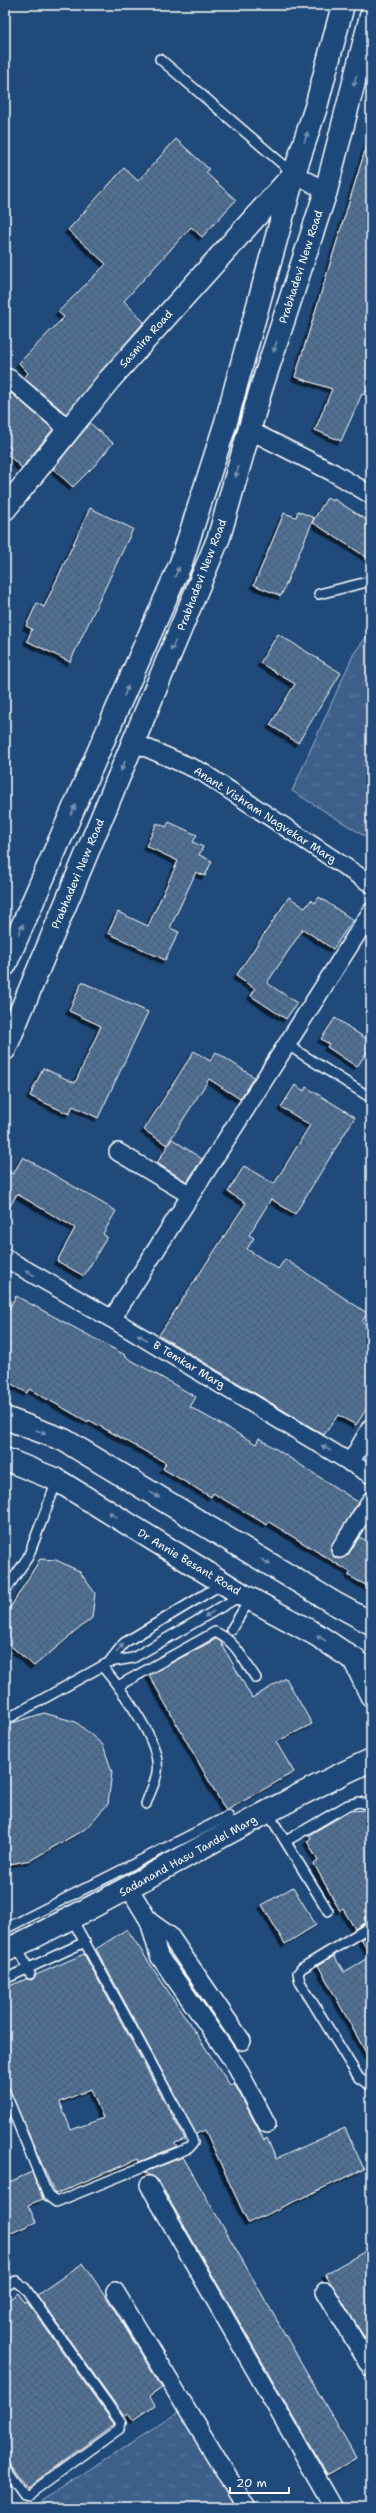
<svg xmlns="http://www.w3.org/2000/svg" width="376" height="2513" font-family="'Shantell Sans',sans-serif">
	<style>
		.park { fill: url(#park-tufts); stroke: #9eb0c5 }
		.building { fill: url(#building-cross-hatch); stroke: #fff; fill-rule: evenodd; filter: url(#shadow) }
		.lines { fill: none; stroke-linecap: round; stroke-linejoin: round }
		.lane-casing { stroke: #fff; stroke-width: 12 }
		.street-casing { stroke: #fff; stroke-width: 20 }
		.secondary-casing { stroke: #fff; stroke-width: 25 }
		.primary-casing { stroke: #fff; stroke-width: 25 }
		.lane { stroke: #1f4a7a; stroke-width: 9 }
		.street { stroke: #1f4a7a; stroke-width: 17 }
		.secondary { stroke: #1f4a7a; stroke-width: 22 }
		.primary { stroke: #1f4a7a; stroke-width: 22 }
		.oneway { fill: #7992af }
		.labels { text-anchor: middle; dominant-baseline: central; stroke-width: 4; stroke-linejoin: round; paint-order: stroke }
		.street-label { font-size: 11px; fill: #fff; stroke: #1f4a7a }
	</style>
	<defs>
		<pattern id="park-tufts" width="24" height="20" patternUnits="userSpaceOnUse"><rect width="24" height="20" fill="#3c618b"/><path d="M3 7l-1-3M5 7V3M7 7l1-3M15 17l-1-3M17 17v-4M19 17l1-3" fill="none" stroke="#59799c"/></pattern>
		<pattern id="building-cross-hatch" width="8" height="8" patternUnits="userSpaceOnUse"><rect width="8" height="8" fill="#507197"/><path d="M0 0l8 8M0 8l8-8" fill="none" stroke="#4e5b6a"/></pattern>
		<filter id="shadow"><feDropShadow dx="-3.5" dy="3.5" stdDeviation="0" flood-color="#0009"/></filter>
	</defs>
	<rect width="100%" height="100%" fill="#1f4a7a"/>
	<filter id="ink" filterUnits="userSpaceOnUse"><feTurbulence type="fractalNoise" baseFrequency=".025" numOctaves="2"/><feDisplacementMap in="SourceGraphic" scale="8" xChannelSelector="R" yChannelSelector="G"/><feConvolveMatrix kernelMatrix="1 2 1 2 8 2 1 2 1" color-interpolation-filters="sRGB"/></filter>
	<g filter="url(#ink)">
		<path class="park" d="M371,631V840L292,791L354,653Z
			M192,2404L257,2508H37L35,2505Z"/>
		<path class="building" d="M176,139L209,169L206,173L236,200L202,237L191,227L124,301L144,322L66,414L24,378L28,373L19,363L64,317L58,312L106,264L68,230L124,168L138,181Z
			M367,144L371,145V381L365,395L362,394L341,441L315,430L332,389L295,377Z
			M11,393L53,429L22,468L7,454L11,449L5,444V400Z
			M90,423L113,443L95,465L73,487L53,469Z
			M327,498L333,501L334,499L371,523V560L312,522Z
			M90,508L133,529L70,662L27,641L32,629L26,626L37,603L44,607Z
			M298,511L314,518L281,596L254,585L284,513L296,517Z
			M278,634L341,673L298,743L270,725L295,684L260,663Z
			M169,822L197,835L193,842L203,847L199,855L212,861L205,876L196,872L170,928L179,932L165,960L108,933L118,912L148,926L178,861L146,846L157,823L166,827Z
			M289,897L305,908L311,900L315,903L319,897L353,920L333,949L303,929L267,983L297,1003L286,1019L251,996L255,989L236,976Z
			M82,982L148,1012L98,1118L73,1106L69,1114L30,1096L43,1068L75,1083L101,1026L69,1011Z
			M335,1018L371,1042V1046L357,1067L327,1047L329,1044L321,1039Z
			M194,1051L210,1061L216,1052L254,1077L240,1099L209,1079L167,1145L144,1130Z
			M295,1085L304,1091L306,1087L355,1117L295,1214L271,1199L249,1235L254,1238L247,1249L278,1269L285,1259L367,1313L362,1322L371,1328V1402L356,1425L338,1415L324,1435L159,1335L246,1203L228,1192L244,1166L274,1184L310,1125L281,1107Z
			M172,1139L202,1159L187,1182L157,1163Z
			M23,1157L116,1211L103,1234L107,1237L84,1276L57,1261L75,1228L17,1194L5,1215V1168L13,1174Z
			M16,1296L125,1355L124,1356L196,1397L190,1407L256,1444L259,1438L358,1502L330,1549L334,1557L340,1559L348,1555L359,1537L371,1543V1588L349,1576L350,1572L269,1522L267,1525L213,1493L211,1497L163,1469L166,1463L89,1420L88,1422L29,1389L27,1393L5,1380V1315Z
			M40,1559L56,1560L79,1571L95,1593L92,1618L34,1666L5,1641V1616Z
			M216,1639L220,1641L252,1698L286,1678L312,1724L276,1742L294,1772L226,1811L149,1675Z
			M44,1713L76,1722L103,1745L112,1772L108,1804L85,1829L31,1860L5,1865V1728L12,1723Z
			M365,1810L371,1812V1912L364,1917L365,1922L355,1929L343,1909L340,1911L314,1864L318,1861L307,1841L311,1838L309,1835L350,1811Z
			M293,1887L316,1925L285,1944L262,1905Z
			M127,1929L230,2085L234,2083L264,2140L267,2138L276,2159L345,2128L364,2169L248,2223L205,2130L196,2134L96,1949Z
			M371,1933V2062L318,1965L334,1956L344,1972L371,1956L361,1939Z
			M84,1954L185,2139L175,2143L177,2146L139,2162L138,2159L55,2194L5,2080V1988L26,1979L32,1980L36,1975ZM91,2089L103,2118L71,2130L60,2102Z
			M183,2157L356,2458L327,2475L158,2180L145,2172Z
			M32,2172L43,2199L28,2205L36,2222L5,2236V2184Z
			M371,2248V2348L325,2274Z
			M83,2263L112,2306L162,2388L150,2396L155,2405L133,2420L128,2413L124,2416L37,2295Z
			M18,2293L25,2303L27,2302L114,2424L28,2487L5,2456V2303Z"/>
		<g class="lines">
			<g class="lane-casing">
				<path id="lane" d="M160,59L294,174
					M319,594L371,581
					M286,1044L371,1098
					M222,1584L124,1643L109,1662L133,1658L242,1595
					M5,1591L28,1557L57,1481
					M231,1630L250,1599
					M102,1666C120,1688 162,1742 157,1772C156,1782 149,1794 146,1804
					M118,1686L215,1632C235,1640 244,1661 256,1678
					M5,1720L106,1664
					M268,1813L328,1911
					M286,1841L348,1805L359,1802L371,1805
					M370,1919L371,1918
					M371,1926L302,1968L298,1973L300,1982L359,2078L371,2086
					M5,1929L228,1816
					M17,1945L30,1974
					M5,1979L85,1942
					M5,2092L48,2196L56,2202L189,2148L193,2143L190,2134L72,1919
					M5,2286L16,2281L25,2288L121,2423L119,2429L28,2495L24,2494L5,2467"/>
			</g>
			<g class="street-casing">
				<path id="street" d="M294,174L326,191
					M9,378L69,430
					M249,430L334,473L371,495
					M133,742L202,772L371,884
					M118,1152L190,1195
					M5,1258L112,1319L371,1475
					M112,1319L371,912
					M350,1463L371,1427
					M340,1549L371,1500
					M129,1888L149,1921L159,1956L237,2067L267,2124
					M149,1921L170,1936L242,2041
					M149,2185L334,2508
					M115,2291L247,2508
					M325,2291L371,2368"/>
			</g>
			<g class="secondary-casing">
				<path id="secondary" d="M5,509L109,380L294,174
					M5,1951C129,1892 246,1818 371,1760"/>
			</g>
			<g class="primary-casing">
				<path id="primary" d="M5,965L181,563L226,422L294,174L316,107L343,5
					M5,1049L219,537L261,389L326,191L371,16
					M5,1418L64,1440L334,1603L371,1623
					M5,1459L57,1480L243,1595L317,1635L371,1671
					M354,1659L371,1695"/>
			</g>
			<use href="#lane" class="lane"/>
			<use href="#street" class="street"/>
			<use href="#secondary" class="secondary"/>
			<use href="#primary" class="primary"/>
		</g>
		<defs><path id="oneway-solid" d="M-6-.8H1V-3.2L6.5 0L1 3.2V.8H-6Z"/></defs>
		<g class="oneway">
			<use href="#oneway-solid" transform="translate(355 81) rotate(104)"/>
			<use href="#oneway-solid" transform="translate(306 137) rotate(-72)"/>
			<use href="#oneway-solid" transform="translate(275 347) rotate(108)"/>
			<use href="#oneway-solid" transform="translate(237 472) rotate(106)"/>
			<use href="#oneway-solid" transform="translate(177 572) rotate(-67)"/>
			<use href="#oneway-solid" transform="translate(173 646) rotate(113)"/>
			<use href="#oneway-solid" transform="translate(126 691) rotate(-67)"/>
			<use href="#oneway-solid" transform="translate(123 766) rotate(113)"/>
			<use href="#oneway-solid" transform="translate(73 810) rotate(-66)"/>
			<use href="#oneway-solid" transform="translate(21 929) rotate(-66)"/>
			<use href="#oneway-solid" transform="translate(30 1273) rotate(-149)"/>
			<use href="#oneway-solid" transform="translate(142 1337) rotate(-149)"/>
			<use href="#oneway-solid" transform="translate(41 1432) rotate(21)"/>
			<use href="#oneway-solid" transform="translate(326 1448) rotate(-149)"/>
			<use href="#oneway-solid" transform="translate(155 1495) rotate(31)"/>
			<use href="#oneway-solid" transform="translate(113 1515) rotate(-148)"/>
			<use href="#oneway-solid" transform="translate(266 1562) rotate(31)"/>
			<use href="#oneway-solid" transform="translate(209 1614) rotate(150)"/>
			<use href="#oneway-solid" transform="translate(321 1638) rotate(-148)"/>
			<use href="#oneway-solid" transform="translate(120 1648) rotate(-52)"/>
		</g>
	</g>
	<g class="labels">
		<g class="street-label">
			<text transform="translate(301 267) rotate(-72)">Prabhadevi New Road</text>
			<text transform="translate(146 339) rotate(-48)">Sasmira Road</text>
			<text transform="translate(202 575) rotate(-69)">Prabhadevi New Road</text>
			<text transform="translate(265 815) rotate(33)">Anant Vishram Nagvekar Marg</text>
			<text transform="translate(78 874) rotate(-67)">Prabhadevi New Road</text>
			<text transform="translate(189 1365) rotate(31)">B Temkar Marg</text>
			<text transform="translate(189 1562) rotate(31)">Dr Annie Besant Road</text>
			<text transform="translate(188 1856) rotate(-29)">Sadanand Hasu Tandel Marg</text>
		</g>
	</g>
	<rect width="376" height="2513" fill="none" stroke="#1f4a7a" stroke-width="20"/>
	<rect x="10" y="10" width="356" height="2493" fill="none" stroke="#fff" stroke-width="1.5" filter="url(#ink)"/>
	<path d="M230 2487v6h59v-6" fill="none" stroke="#ffffff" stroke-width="2"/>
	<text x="236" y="2487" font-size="12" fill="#ffffff" stroke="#1f4a7a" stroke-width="3" paint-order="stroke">20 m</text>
</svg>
